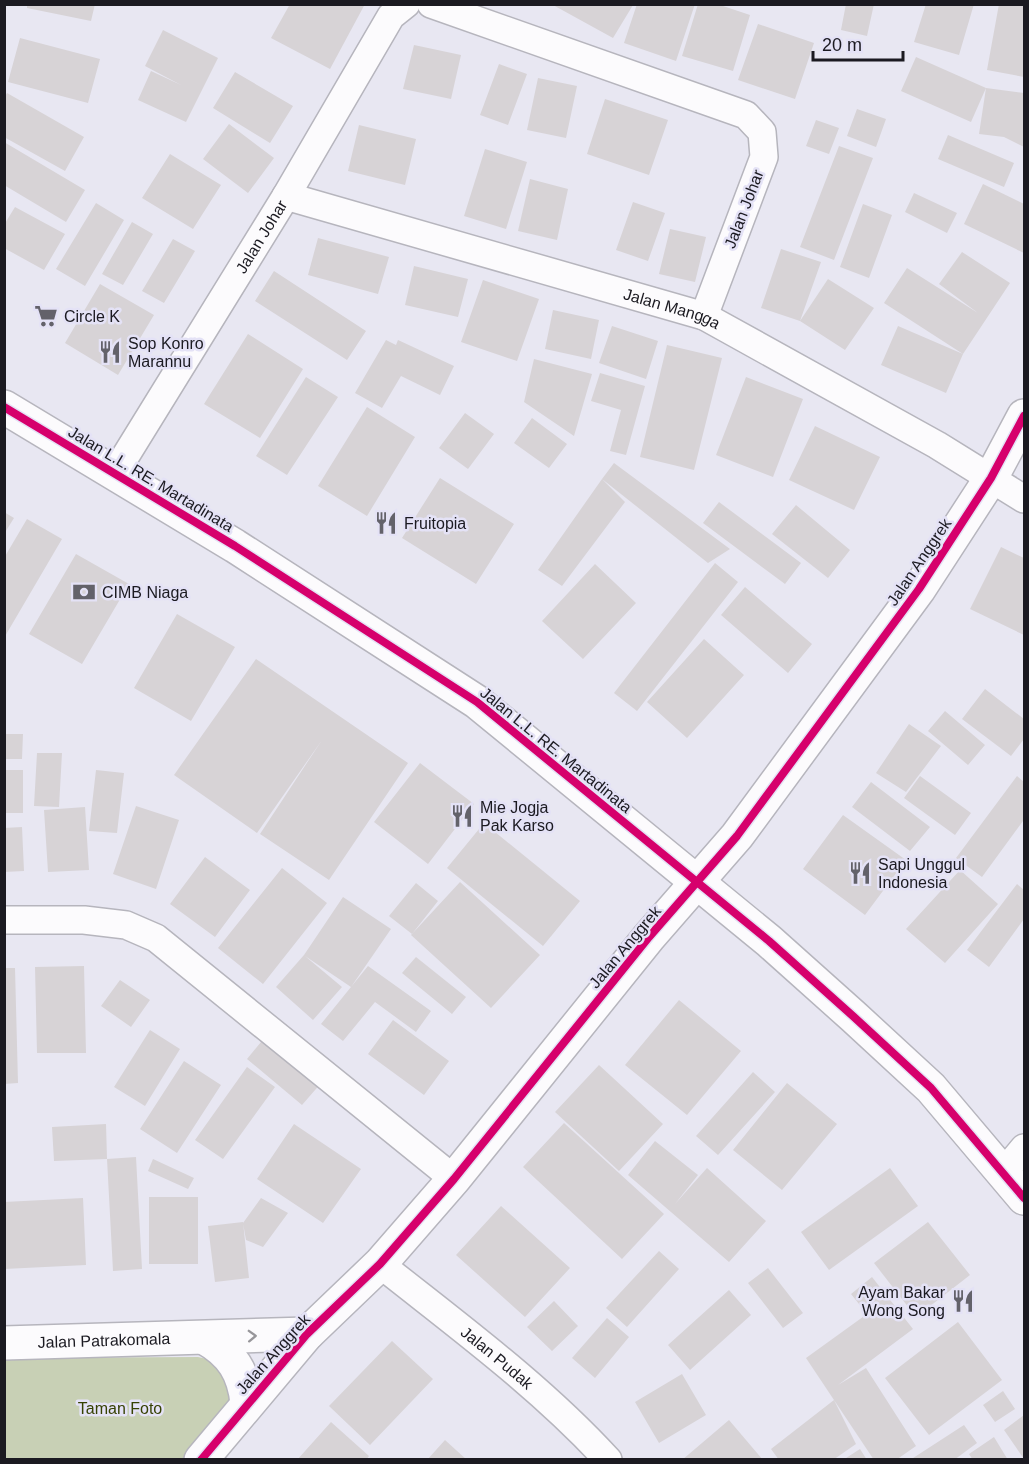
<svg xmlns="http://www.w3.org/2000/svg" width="1029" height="1464" font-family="Arial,sans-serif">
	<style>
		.green { fill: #c8d0b5 }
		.building { fill: #d7d3d6 }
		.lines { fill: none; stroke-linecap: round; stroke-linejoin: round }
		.minor-casing { stroke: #b6b5bd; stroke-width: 30 }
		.tertiary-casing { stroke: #b6b5bd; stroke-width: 36 }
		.secondary-casing { stroke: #b6b5bd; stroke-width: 36 }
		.minor { stroke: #fcfbfd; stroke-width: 27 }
		.tertiary { stroke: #fcfbfd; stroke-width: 33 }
		.secondary { stroke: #fcfbfd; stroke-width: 33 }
		.cycleway-casing { stroke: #e4e2f6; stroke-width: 11 }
		.cycleway { stroke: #d6006c; stroke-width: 8 }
		.oneway { stroke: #97969a }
		.labels { text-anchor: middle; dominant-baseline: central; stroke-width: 5; stroke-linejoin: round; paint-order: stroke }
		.street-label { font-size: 16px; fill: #1b1a21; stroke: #e4e2f6 }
		.poi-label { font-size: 16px; fill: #1b1a21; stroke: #e4e2f6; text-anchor: start }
		.park-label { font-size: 16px; fill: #364103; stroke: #e4e2f6 }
	</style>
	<rect width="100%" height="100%" fill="#e8e7f2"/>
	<path class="green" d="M198,1357L220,1362L236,1407L182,1459H5L4,1358Z"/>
	<path class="building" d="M27,4H95L91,21L27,8Z
		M290,4H365L330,69L271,38Z
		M637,4H695L676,61L624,43Z
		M698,4H717L750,15L733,71L682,56Z
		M846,4H874L867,36L841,30Z
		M926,4H974L959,55L914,42Z
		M999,4H1024V77L987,70Z
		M553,5H633L613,38Z
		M758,24L814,43L795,99L738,80Z
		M163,30L218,58L186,122L138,100L151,71L181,85L145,66Z
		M20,38L100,59L88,103L8,82Z
		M414,45L461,55L451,99L403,89Z
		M916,57L986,88L1024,93V147L1004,137L979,134L986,88L971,122L901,91Z
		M499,64L527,74L508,125L480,115Z
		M235,72L293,106L270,143L213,108Z
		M538,78L577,86L566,138L527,130Z
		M7,93L84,137L65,171L4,137V98Z
		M605,99L668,120L649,175L587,154Z
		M857,109L886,119L876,147L847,136Z
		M816,120L839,128L829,154L806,146Z
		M229,124L274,158L248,193L203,159Z
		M359,125L416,139L405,185L348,171Z
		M948,135L1014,163L1004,187L938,159Z
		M4,142L85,190L66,222L4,185Z
		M839,146L873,158L834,260L800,247Z
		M485,149L527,162L506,229L464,216Z
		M170,154L221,185L193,229L142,198Z
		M530,179L568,189L557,240L518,231Z
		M983,184L1024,204V253L964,224Z
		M914,193L957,213L947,233L905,212Z
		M633,202L665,213L648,261L616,250Z
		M96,203L124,220L85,286L56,269Z
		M863,204L892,215L869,278L840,267Z
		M15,207L65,234L44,270L4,248V225Z
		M132,222L153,234L123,285L102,274Z
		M670,229L706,237L695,282L659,274Z
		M318,238L389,257L378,294L308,275Z
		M173,239L195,251L164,303L142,291Z
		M781,249L821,262L800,321L761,308Z
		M962,252L1010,283L963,354L946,393L881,365L898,326L963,354L884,303L907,268L978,313L939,284Z
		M414,266L468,279L458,317L405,305Z
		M274,271L366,331L347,360L255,301Z
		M828,279L874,308L845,350L800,321Z
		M483,280L539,299L517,361L461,342Z
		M100,284L154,315L118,375L65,343Z
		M553,310L599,320L591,359L545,349Z
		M612,326L658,341L646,379L599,363Z
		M248,334L303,369L260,438L204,404Z
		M386,340L396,345L398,340L454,366L440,395L401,376L382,408L355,393Z
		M667,345L722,358L694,470L640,457Z
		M534,359L592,374L574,436L524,402Z
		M600,373L645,386L626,455L610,451L621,410L591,401Z
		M306,377L338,397L287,475L256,456Z
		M746,377L803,399L773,477L716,455Z
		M367,407L415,437L367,516L318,486Z
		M465,413L494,434L468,469L439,448Z
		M532,418L567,444L549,468L514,443Z
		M815,426L880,457L854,510L789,480Z
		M614,463L730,549L708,563L602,479Z
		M440,478L514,524L476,584L402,538Z
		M602,479L625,502L562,586L538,570Z
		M719,502L801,563L785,584L703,523Z
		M796,505L850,550L828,578L772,534Z
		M4,512L14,518L4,534Z
		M27,519L62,539L4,638V558Z
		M1001,547L1024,558V635L970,609Z
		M76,554L129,584L82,664L29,634Z
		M715,563L738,582L637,711L614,693Z
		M595,564L636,603L583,659L542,621Z
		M745,587L812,644L788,673L721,615Z
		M177,614L235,647L191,721L134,688Z
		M704,639L744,675L687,738L647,702Z
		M256,659L408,763L329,880L260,834L322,740L257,833L174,775Z
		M985,689L1024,719V739L1011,756L962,719Z
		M945,711L985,745L968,765L928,731Z
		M909,724L941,746L906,792L876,773Z
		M4,734H23L22,759H4Z
		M37,753H62L59,807L34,806Z
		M420,763L474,804L428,864L374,822Z
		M4,770H23V813H4Z
		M96,770L124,773L117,833L89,831Z
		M920,776L971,813L955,835L904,798Z
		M1017,776L1024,782V824L1023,821L982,877L956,858Z
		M871,782L930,827L910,851L852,807Z
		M136,806L179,820L156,889L113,874Z
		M85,807L89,870L48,872L44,810Z
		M843,815L906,860L865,915L803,869Z
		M484,823L580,901L543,946L447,868Z
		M22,827L24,871L4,872V828Z
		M205,857L250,890L215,937L170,904Z
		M282,868L327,903L263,984L218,948Z
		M960,870L998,904L945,963L906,929Z
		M460,882L540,955L491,1008L411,935Z
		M416,883L438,901L412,934L389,916Z
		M1017,884L1024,890V919L989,967L967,950Z
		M343,897L391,929L351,987L305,956L342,987L313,1020L276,987L304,955Z
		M416,957L466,997L452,1014L402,973Z
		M84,966L86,1053H37L35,967Z
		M368,966L431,1011L416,1032L375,1002L343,1041L321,1024Z
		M4,968H15L18,1083L4,1084Z
		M120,980L150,1000L131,1027L101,1006Z
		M679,1000L741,1051L687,1115L625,1065Z
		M393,1020L449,1061L424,1095L368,1054Z
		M150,1030L180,1049L145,1106L114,1087Z
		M266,1036L322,1082L302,1105L247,1059Z
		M184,1061L221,1085L177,1153L140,1129Z
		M599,1065L663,1124L619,1171L555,1112Z
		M247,1067L275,1087L223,1159L195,1140Z
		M753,1072L775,1092L718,1155L696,1136Z
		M787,1083L837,1124L782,1190L733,1150Z
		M564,1123L664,1214L622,1259L523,1167Z
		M106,1124L107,1159L54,1161L52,1127Z
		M294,1124L361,1169L323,1223L257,1179Z
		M655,1141L698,1175L675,1204L707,1168L766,1221L729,1262L628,1175Z
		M136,1157L142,1269L113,1271L107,1159Z
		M153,1159L194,1178L188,1189L148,1171Z
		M890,1168L918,1206L829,1270L801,1232Z
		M149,1197H198V1264H149Z
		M83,1198L86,1265L4,1269V1202Z
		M261,1198L288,1213L263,1247L246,1240L243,1223Z
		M501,1206L570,1268L525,1317L456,1255Z
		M243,1222L249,1278L215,1282L208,1226Z
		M928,1222L970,1275L916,1317L874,1263Z
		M659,1251L679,1269L627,1327L606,1308Z
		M768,1268L803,1313L783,1328L748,1283Z
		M872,1277L913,1329L838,1385L866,1368L916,1446L896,1460H874L806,1358L867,1314L851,1294Z
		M729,1290L751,1315L690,1370L668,1345Z
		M554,1301L578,1326L552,1351L527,1327Z
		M607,1318L629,1337L595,1378L572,1358Z
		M958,1322L1002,1380L929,1435L885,1378Z
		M392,1341L433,1379L370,1445L329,1406Z
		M682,1374L706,1415L659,1443L635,1402Z
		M1003,1391L1015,1409L995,1422L983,1405Z
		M834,1400L856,1444L833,1460H779L771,1449Z
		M1024,1415V1459L1004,1430Z
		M729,1420L763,1460H682Z
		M331,1422L369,1456L366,1460H297Z
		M964,1425L977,1443L954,1460H910Z
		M994,1437L1008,1460H973L969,1454Z
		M445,1440L467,1460H427Z
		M860,1449L867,1460H843Z"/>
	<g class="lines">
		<g class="minor-casing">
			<g id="minor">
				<path d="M431,4L746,115L762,132L764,157L704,316"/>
				<path id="s1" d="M286,196L704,316L937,445L1024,499"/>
				<path id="s2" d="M115,473L286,196L391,16L406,4"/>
				<path d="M4,920H84L126,925L156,938L454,1179"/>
				<path d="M1004,1172L1024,1148"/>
				<path id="s3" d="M380,1264C458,1326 540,1386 608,1460"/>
			</g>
		</g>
		<g class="tertiary-casing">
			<g id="tertiary">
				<path d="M205,1338C232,1353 244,1373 247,1403"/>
				<path id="s4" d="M4,1343L307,1334"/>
				<path d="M201,1460L307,1334L380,1264L454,1179L649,937L737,836L919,589L991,478L1024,416"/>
			</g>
		</g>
		<g class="secondary-casing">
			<path id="secondary" d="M4,407L235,546L477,702L769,941L854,1017L931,1088L1024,1198"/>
		</g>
		<use href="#minor" class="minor"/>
		<use href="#tertiary" class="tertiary"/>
		<use href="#secondary" class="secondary"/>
		<g class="cycleway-casing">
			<path id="cycleway" d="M4,407L235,546L477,702L769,941L854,1017L931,1088L1024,1198
				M201,1460L307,1334L380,1264L454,1179L649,937L737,836L919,589L991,478L1024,416"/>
		</g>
		<use href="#cycleway" class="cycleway"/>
	</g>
	<defs><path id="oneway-chevron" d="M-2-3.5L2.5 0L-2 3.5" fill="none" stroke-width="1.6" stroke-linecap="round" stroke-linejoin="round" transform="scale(1.5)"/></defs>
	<use class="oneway" href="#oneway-chevron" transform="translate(252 1336) rotate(-2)"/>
	<defs>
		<g id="supermarket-bare" transform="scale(1.8)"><path d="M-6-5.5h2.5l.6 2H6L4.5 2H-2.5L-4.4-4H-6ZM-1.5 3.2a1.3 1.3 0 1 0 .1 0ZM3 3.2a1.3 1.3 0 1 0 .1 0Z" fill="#63626a" stroke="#e4e2f6" stroke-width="2.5" paint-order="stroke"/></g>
		<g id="restaurant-bare" transform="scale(1.8)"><path d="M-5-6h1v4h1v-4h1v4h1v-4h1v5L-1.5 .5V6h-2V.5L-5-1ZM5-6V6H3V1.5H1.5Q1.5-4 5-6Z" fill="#63626a" stroke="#e4e2f6" stroke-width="2.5" paint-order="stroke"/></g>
		<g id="bank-bare" transform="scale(1.8)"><path d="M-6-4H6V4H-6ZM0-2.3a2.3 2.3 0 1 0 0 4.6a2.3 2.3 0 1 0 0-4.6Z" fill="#63626a" stroke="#e4e2f6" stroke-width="2.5" paint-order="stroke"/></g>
	</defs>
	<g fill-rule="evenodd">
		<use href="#supermarket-bare" x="46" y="316"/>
		<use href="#restaurant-bare" x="110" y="352"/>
		<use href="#restaurant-bare" x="386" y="523"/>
		<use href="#bank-bare" x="84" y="592"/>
		<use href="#restaurant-bare" x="462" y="816"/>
		<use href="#restaurant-bare" x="860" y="873"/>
		<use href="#restaurant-bare" x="963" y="1301"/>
	</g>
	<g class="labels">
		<g class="street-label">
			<text transform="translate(744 209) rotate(-69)">Jalan Johar</text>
			<text stroke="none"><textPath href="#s2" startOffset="278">Jalan Johar</textPath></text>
			<text stroke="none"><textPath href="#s1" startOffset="402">Jalan Mangga</textPath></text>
			<text transform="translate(151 479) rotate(31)">Jalan L.L. RE. Martadinata</text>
			<text transform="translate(919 562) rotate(-56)">Jalan Anggrek</text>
			<text transform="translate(556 750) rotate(39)">Jalan L.L. RE. Martadinata</text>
			<text transform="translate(625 947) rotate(-50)">Jalan Anggrek</text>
			<text stroke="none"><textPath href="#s4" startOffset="100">Jalan Patrakomala</textPath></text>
			<text transform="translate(273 1354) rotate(-48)">Jalan Anggrek</text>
			<text stroke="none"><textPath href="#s3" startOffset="150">Jalan Pudak</textPath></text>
		</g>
		<g class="poi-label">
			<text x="64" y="316">Circle K</text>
			<text x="128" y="343">Sop Konro<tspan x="128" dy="18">Marannu</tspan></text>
			<text x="404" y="523">Fruitopia</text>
			<text x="102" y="592">CIMB Niaga</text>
			<text x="480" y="807">Mie Jogja<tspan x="480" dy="18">Pak Karso</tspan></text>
			<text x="878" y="864">Sapi Unggul<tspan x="878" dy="18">Indonesia</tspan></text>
			<text x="945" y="1292" text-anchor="end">Ayam Bakar<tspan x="945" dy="18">Wong Song</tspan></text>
		</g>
		<g class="park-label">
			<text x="120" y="1408">Taman Foto</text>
		</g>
	</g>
	<rect width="1029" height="1464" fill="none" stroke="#1b1a21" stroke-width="12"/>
	<path d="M813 51v9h90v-9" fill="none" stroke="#1b1a21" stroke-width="3"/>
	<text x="822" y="51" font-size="18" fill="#1b1a21" stroke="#e4e2f6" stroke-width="4.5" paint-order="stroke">20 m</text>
</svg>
